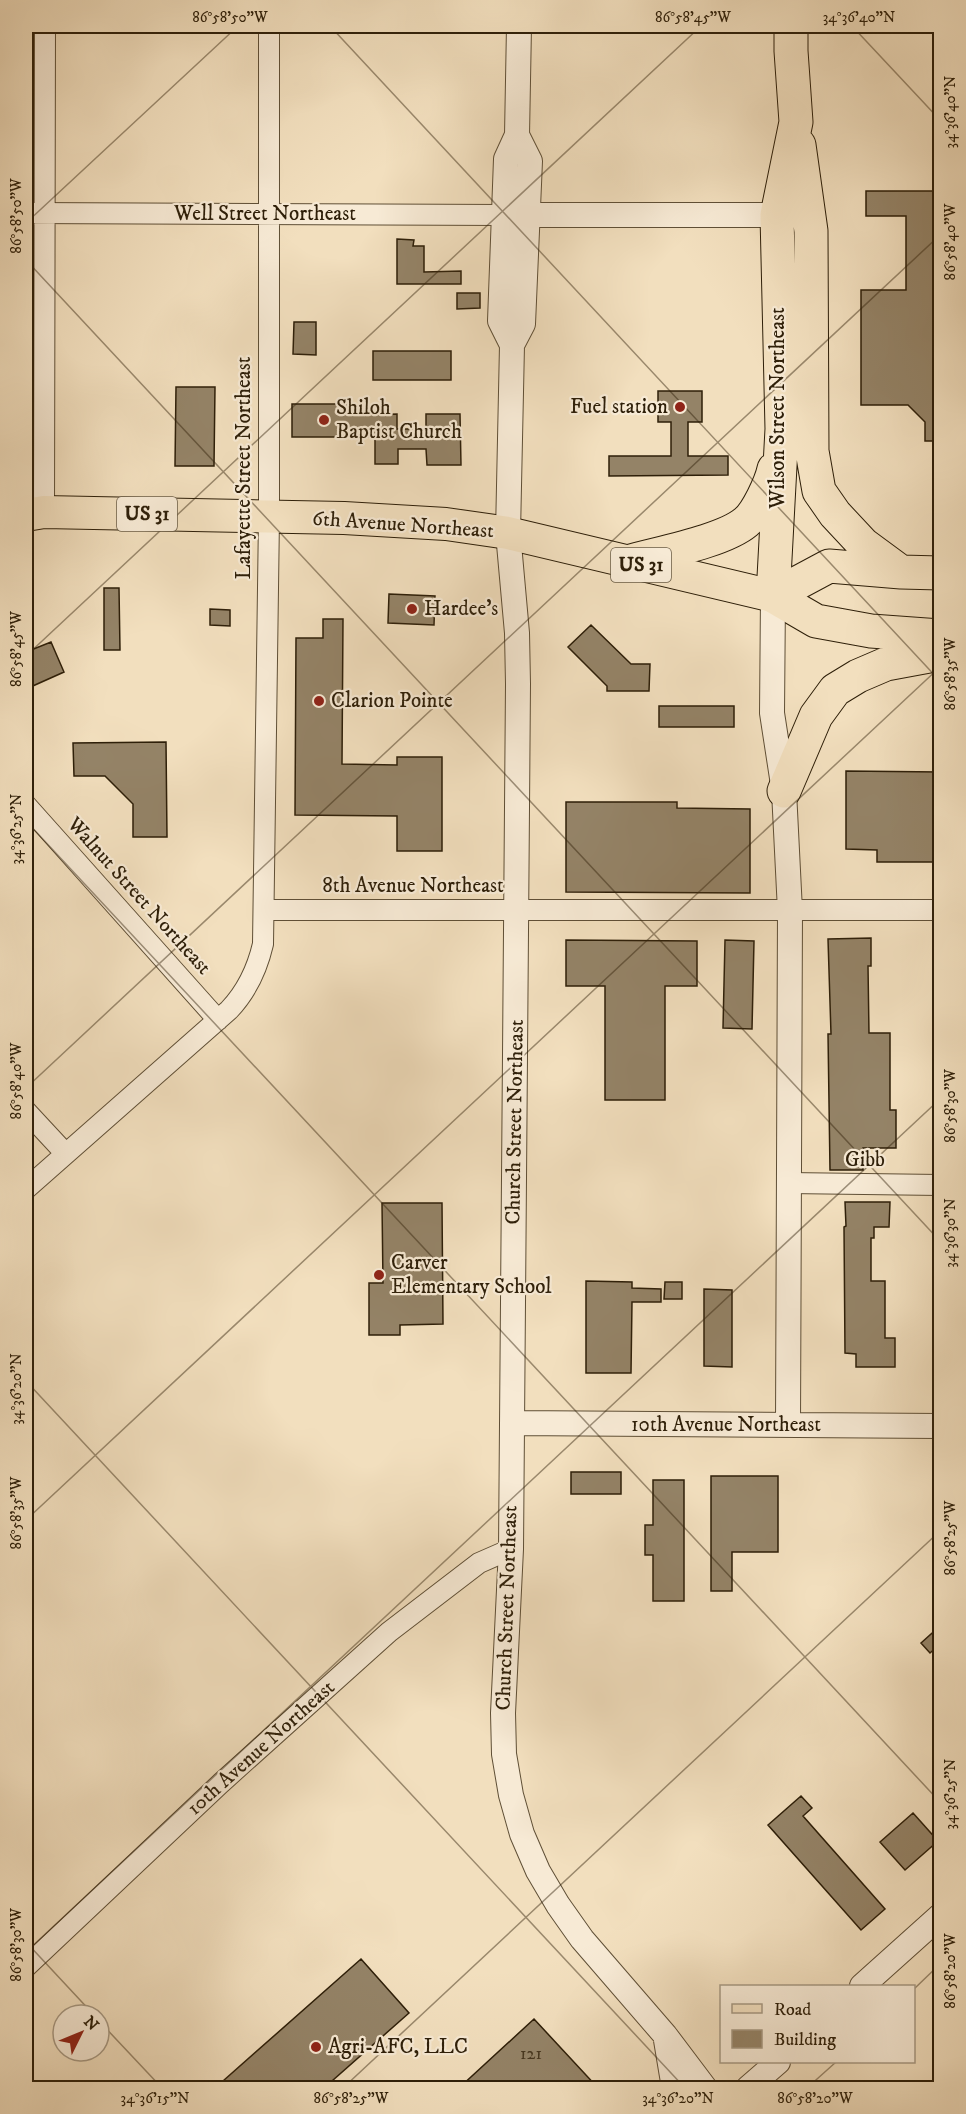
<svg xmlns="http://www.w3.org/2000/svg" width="966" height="2114" font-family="'IM FELL DW Pica',serif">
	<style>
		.building { fill: #948367; stroke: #2e1f09; stroke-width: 1.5 }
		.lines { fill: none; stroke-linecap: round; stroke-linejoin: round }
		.minor-casing { stroke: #5f4f36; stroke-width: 22 }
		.tertiary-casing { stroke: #5f4f36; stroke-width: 26 }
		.primary-casing { stroke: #2e1f09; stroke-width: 34 }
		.trunk-casing { stroke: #2e1f09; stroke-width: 35 }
		.minor { stroke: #f7ead5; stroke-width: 20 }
		.tertiary { stroke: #f7ead5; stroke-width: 24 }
		.primary { stroke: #f2dfbe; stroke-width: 32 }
		.trunk { stroke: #f2dfbe; stroke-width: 33 }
		.ticks { fill: none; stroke: #2e1f09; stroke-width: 1.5; stroke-opacity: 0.45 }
		.poi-dot { fill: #8f2418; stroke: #f7ead5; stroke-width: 2 }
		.labels { text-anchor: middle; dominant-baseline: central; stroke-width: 4.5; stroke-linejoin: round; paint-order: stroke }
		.number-label { font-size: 18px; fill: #483820 }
		.shield { fill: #f7ead5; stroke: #6a5c46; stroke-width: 1.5 }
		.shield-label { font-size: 20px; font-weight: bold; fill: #2e1f09 }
		.street-label { font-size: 21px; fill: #2e1f09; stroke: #f7ead5 }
		.poi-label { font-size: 21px; fill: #2e1f09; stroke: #f7ead5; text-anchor: start }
		.neatline { fill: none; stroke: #2e1f09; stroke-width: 2 }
		.ticks-label { font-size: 15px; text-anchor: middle; fill: #2e1f09 }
	</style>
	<rect width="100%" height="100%" fill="#f2dfbe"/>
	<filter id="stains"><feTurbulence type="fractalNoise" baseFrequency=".00333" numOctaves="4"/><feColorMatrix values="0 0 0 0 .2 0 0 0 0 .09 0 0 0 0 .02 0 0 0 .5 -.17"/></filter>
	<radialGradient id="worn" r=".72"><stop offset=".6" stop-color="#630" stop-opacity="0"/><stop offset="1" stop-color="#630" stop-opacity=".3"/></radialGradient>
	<path class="building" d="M866,191H940V441H925V422L908,405H861V290H906V216H866Z
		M397,239L414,240L413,246H424V272L461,271V284H397Z
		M457,293H480V308L457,309Z
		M294,322H316V355L293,354Z
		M373,351H451V380H373Z
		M176,387H215L214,466H175Z
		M658,391H702V422H688V456H728V475L609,476V456H671V422H658Z
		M292,404H356V415L397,414V429H426V414H460L461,465H427L426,449H398V464H375V437H292Z
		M104,588H119L120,650H104Z
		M389,594L435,596L434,625L388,623Z
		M210,609L230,610V626L210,625Z
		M323,619H343L342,764L397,765V757H442V851H397V816L295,815L296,638H323Z
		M591,625L631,664H650L649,691H607V686L568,647Z
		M51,642L64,672L26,689V652Z
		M659,706H734V727H659Z
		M166,742L167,837H133V804L105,776H74L73,743Z
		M846,771L940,772V862H877V850L846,849Z
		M566,802H677V808L750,809V893L566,892Z
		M871,938V966H868L869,1033H890V1110H896V1148H863V1170H830L828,1034H831L828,939Z
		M566,940L697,941V986H665V1100H605V986H566Z
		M725,940L754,941L752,1029L723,1028Z
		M845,1202H890L889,1227H874V1238H871V1281H885V1338H895V1367H856V1354L845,1353L844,1227L846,1226Z
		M382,1203H442L443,1324L400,1325V1335H369V1283H383Z
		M586,1281L632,1282V1288L661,1289V1302H632L631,1373H586Z
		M665,1282H682V1299H664Z
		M704,1289L732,1290V1367L704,1366Z
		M571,1472H621V1494H571Z
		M711,1476H778V1552H732V1591H711Z
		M653,1480H684V1601H653V1555H645V1525H653Z
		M940,1626V1644L930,1653L921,1643Z
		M801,1796L812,1808L803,1816L885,1909L861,1930L768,1825Z
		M913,1813L938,1841L905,1870L880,1842Z
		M361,1959L409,2013L324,2088H230L223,2081Z
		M534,2019L598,2088H459Z"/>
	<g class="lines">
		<g class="minor-casing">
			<path id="minor" d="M26,213L504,215
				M44,512L45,26
				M26,805L218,1020
				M264,910H940
				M26,1111L65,1153
				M788,1183L940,1185
				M26,1189L229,1010C247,991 257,970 263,944L269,517V26
				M26,1967L221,1783L389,1632L479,1563L511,1549"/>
		</g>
		<g class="tertiary-casing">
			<path id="tertiary" d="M517,135L530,161L523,324L512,345L508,533L517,633L518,684L511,1549L503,1713L504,1754L511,1795L522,1834L538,1871L558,1905L582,1939L665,2035L705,2088
				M528,215H777L789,204
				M512,345L500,321L506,159L517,135L519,26
				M773,596L772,713L784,791L790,911L788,1425
				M512,1423L940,1426
				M862,1986L940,1916
				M666,2040L674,2088
				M748,2088L778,2062"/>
		</g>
		<g class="primary-casing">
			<path id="primary" d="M26,515L44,512L344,518L446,524L508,533L773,596"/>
		</g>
		<g class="trunk-casing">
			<path id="trunk" d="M799,145L811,231L812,451L819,491L835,514L863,544L901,572
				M627,562C658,553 722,542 746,522C757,513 771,483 774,469
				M773,596L782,429L777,215L796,122L791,51V26
				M773,596L816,621L871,631L940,636
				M773,596L829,566L901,572L940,573
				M784,791L816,716L835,690L858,676L886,664L940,654"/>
		</g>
		<use href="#minor" class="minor"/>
		<use href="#tertiary" class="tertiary"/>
		<use href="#primary" class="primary"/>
		<use href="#trunk" class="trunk"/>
	</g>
	<path class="ticks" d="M330,26L940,681M852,26L940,120M26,223L238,26M26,260L940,1241M26,656L701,26M26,821L940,1802M26,1088L940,235M26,1381L685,2088M26,1520L940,667M26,1942L94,2015M26,1952L940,1099M914,1989L940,1964M99,2021L162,2088M343,2088L940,1531M807,2088L836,2062"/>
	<g class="poi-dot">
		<circle cx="680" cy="407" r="6"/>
		<circle cx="324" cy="420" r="6"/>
		<circle cx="412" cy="609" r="6"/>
		<circle cx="319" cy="701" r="6"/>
		<circle cx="379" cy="1275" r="6"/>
		<circle cx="316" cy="2047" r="6"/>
	</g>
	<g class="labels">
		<g class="number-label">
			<text x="531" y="2054">121</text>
		</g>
		<g class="shield">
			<rect x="117" y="497" width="60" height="34" rx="4.5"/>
			<rect x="611" y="548" width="60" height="34" rx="4.5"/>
		</g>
		<g class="shield-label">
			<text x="147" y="514">US 31</text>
			<text x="641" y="565">US 31</text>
		</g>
		<g class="street-label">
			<text x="265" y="214">Well Street Northeast</text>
			<text transform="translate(778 408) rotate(-90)">Wilson Street Northeast</text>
			<text transform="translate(244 468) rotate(-90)">Lafayette Street Northeast</text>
			<text transform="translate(403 525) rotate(4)">6th Avenue Northeast</text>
			<text x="413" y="886">8th Avenue Northeast</text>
			<text transform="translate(139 896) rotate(48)">Walnut Street Northeast</text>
			<text transform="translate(515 1122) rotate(-89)">Church Street Northeast</text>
			<text x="865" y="1160">Gibb</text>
			<text x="726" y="1425">10th Avenue Northeast</text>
			<text transform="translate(507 1608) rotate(-88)">Church Street Northeast</text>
			<text transform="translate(261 1748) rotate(-42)">10th Avenue Northeast</text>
		</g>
		<g class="poi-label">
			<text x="668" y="407" text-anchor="end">Fuel station</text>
			<text x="336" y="408">Shiloh<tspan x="336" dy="24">Baptist Church</tspan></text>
			<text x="424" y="609">Hardee's</text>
			<text x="331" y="701">Clarion Pointe</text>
			<text x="391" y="1263">Carver<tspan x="391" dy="24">Elementary School</tspan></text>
			<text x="328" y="2047">Agri-AFC, LLC</text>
		</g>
	</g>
	<rect width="966" height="2114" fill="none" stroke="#f2dfbe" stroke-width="66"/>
	<rect x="720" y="1985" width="195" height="78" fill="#f7ead5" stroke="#a79983" stroke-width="1.5"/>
	<rect x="732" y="2004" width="30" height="9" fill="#f2dfbe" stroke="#a79983" stroke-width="1.5"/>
	<text x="774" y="2015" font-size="18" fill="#2e1f09">Road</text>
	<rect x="732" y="2030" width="30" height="18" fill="#948367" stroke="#a79983" stroke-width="1.5"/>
	<text x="774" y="2045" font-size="18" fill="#2e1f09">Building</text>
	<g transform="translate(81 2033) rotate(47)"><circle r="28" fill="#f7ead5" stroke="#a79983" stroke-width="1.5"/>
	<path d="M0-4.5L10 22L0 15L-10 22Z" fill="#8f2418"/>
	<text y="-9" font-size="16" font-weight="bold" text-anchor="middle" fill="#2e1f09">N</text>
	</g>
	<rect x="33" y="33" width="900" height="2048" class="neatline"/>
	<g class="ticks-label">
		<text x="230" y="22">86°58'50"W</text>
		<text x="693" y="22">86°58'45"W</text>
		<text x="859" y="22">34°36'40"N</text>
		<text transform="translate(950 112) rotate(-90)" y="5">34°36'40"N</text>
		<text transform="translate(16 216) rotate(-90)" y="5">86°58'50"W</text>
		<text transform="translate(950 242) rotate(-90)" y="5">86°58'40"W</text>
		<text transform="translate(16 649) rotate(-90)" y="5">86°58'45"W</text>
		<text transform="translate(950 674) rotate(-90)" y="5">86°58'35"W</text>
		<text transform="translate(16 829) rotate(-90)" y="5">34°36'25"N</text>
		<text transform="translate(16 1081) rotate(-90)" y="5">86°58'40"W</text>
		<text transform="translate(950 1106) rotate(-90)" y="5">86°58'30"W</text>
		<text transform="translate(950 1233) rotate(-90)" y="5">34°36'30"N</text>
		<text transform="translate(16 1389) rotate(-90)" y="5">34°36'20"N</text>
		<text transform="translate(16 1513) rotate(-90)" y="5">86°58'35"W</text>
		<text transform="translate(950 1538) rotate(-90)" y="5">86°58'25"W</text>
		<text transform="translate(950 1794) rotate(-90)" y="5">34°36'25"N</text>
		<text transform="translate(16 1945) rotate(-90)" y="5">86°58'30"W</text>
		<text transform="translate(950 1971) rotate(-90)" y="5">86°58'20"W</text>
		<text x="155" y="2103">34°36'15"N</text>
		<text x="351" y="2103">86°58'25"W</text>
		<text x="678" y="2103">34°36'20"N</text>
		<text x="815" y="2103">86°58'20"W</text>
	</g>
	<rect width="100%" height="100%" filter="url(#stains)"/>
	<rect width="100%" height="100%" fill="url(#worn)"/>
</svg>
